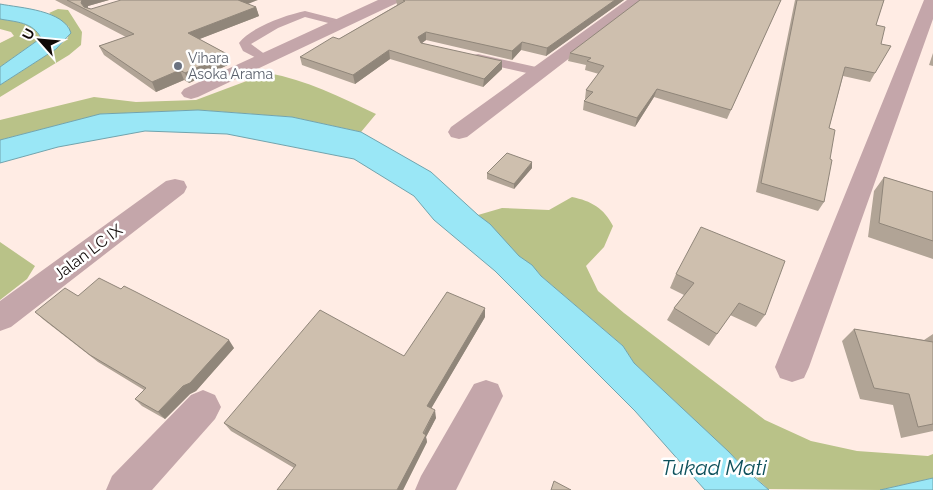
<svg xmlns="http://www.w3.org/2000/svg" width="933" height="490" font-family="Raleway,sans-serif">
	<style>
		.forest { fill: #b9c288 }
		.water { fill: #9ae7f6; stroke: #71a4ae }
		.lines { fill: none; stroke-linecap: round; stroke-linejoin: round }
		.lane { fill: #c4a6aa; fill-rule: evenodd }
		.street { fill: #c4a6aa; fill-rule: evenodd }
		.wall { fill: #b1a496 }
		.shaded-wall { fill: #90867a }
		.building { fill: #cebfae; stroke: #90867a }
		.worship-dot { fill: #6b7280; stroke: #fff; stroke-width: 2 }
		.labels { text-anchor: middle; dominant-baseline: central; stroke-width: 5; stroke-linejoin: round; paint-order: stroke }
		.far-worship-label { font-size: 14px; fill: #5b616d; stroke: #fff; text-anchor: start }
		.street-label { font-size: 16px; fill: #100907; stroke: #fff }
		.near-water-label { font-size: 21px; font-style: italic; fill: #0e515c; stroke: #fff }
	</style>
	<rect width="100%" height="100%" fill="#ffece4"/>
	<path class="forest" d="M58,9L68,10L82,32L81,45L69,55L0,97V85L56,49L68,38L69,27L49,13Z
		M0,19C16,22 33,22 41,38L0,67V43L14,36L11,32L0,29Z
		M268,73C306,80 341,97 376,114L361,132L292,117L198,110L101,114L0,140V120L94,97L136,102L196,100Z
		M572,197C591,201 604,208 613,226L604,247L586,266L598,291L624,313L765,420L811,441L857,451L928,456L933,454V478L880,490L768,489L634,363L623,346L541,276C534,267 525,262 517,255C504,241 493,226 478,215L502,208L549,210Z
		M0,242L35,266L27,279L0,300Z"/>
	<path class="water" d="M0,4C21,8 64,10 71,33L56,49L0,85V67L41,38C33,22 16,22 0,19Z
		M198,110L292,117L361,132L431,172L478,215L490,224L519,256L532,265L541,276L623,346L634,363L729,452L747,471L769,490H705L635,411L495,271L434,220L414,196L354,159L227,134L145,131L58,147L0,163V140L100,114Z
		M933,478V490H880Z"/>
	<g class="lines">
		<path class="lane" d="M305,11L344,21L346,23L340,26L305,17L278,28L251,44L270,58L264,62L243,51L239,43C251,27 286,15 305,11Z
			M478,54L545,69L547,72L540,76L474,61L472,58L474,55Z"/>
		<path class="street" d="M378,0H399L397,3L198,97L191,99L184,97L181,93L184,89Z
			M627,0H645L467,137L459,139L451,137L448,132L451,127Z
			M924,0H933V19L809,367L804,378L792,382L780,378L775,367Z
			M175,179L184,181L187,187L184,193L11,327L0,331V301L166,181Z
			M486,380L498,384L503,396L456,490H415L421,476L474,384Z
			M203,390L215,395L221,407L215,419L152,490H106L112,476L191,395Z"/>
	</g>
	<path class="wall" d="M55,0H109L88,6V8L91,9L248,4L256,7L259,16L199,39L227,54L230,64L189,83L184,80L156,92L104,55L99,46L126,37Z
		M396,0H624L546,56L521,50L512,60L426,40L422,43L502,69L483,87L390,59L355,84L302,65L300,57L339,39L397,5Z
		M781,0L727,119L654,97L635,127L583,110L584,101L586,99H585L586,90L599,74L585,70L586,65L568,61L570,53Z
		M795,0H884L876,25L881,44L875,73L870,82L843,76L829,128L824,202L818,211L756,192Z
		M933,53V66L929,65Z
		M532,168L514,189L487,179V173Z
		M884,177L933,192V259L868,237L874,191Z
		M676,274L765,315L756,327L730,315L709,346L667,320L674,308L684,295L670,288Z
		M78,296L234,348L196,391L190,394L165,419L142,406L135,399L144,390L98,362L44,320L35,312Z
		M485,317L431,408L436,418L426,437L427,442L403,490H277L294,468L231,431L224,423L404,356Z
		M854,329L924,340L933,334V431L901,438L893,405L860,399L842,341Z"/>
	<path class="shaded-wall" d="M82,0H109L88,6L87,10L81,3Z
		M236,0H258L238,8Z
		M615,0H624L546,56L547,48Z
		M256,7L259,16L192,42L188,33Z
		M426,32V40L418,46V37Z
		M522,42L521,50L512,60V51Z
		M389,50L390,59L355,84L353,75Z
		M227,54L230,64L189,83L185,73Z
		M502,61V69L483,87L484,79Z
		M180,70L184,80L156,92L152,82Z
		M657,89L654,97L635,127L637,118Z
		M532,162V168L514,189V184Z
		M485,308V317L428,414L427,406Z
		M229,340L234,348L196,391L190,394L165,419L158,412Z
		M435,410L436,418L426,437L427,442L403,490H397Z"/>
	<path class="building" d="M67,0H82L81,3L84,7L91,9L121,0H238L256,7L188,33L227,54L185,73L180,70L152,82L99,46L134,34Z
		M403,0H615L547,48L522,42L512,51L426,32L418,37L421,43L502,61L484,79L389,50L353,75L300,57L333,37L339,39L405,1Z
		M640,0H781L731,110L657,89L637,118L584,101L593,92L586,90L604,66L587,61L591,58L570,53Z
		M797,0H884L876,25L885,27L881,44L891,46L875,73L845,67L829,128L835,130L830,159L832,160L824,202L761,183Z
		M507,153L532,162L514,184L487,173Z
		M884,177L933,192V241L879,223Z
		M701,227L785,261L765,315L739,303L717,334L674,308L694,283L676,274Z
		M99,278L121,289L124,286L136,292L229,340L190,383L183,386L158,412L135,399L146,388L90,355L35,312L65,288L78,296Z
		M447,292L485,308L427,406L435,410L423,433L426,435L397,490H277L296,465L224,423L320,310L404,356Z
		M854,329L933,342V424L918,427L909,394L874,388Z
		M554,481L571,490H551Z"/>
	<circle class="worship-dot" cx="178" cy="66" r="5"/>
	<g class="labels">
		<g class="far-worship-label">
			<text x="188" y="58">Vihara<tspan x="188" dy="16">Asoka Arama</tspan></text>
		</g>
		<g class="street-label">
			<text transform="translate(88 252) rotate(-37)">Jalan LC IX</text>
		</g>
		<g class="near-water-label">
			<text x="714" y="467">Tukad Mati</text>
		</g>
	</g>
	<g transform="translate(40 40) rotate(297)" stroke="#ffffff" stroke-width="4" paint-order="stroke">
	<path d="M0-4L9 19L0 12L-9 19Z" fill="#100907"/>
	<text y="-8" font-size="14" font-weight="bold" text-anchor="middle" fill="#100907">U</text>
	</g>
</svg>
